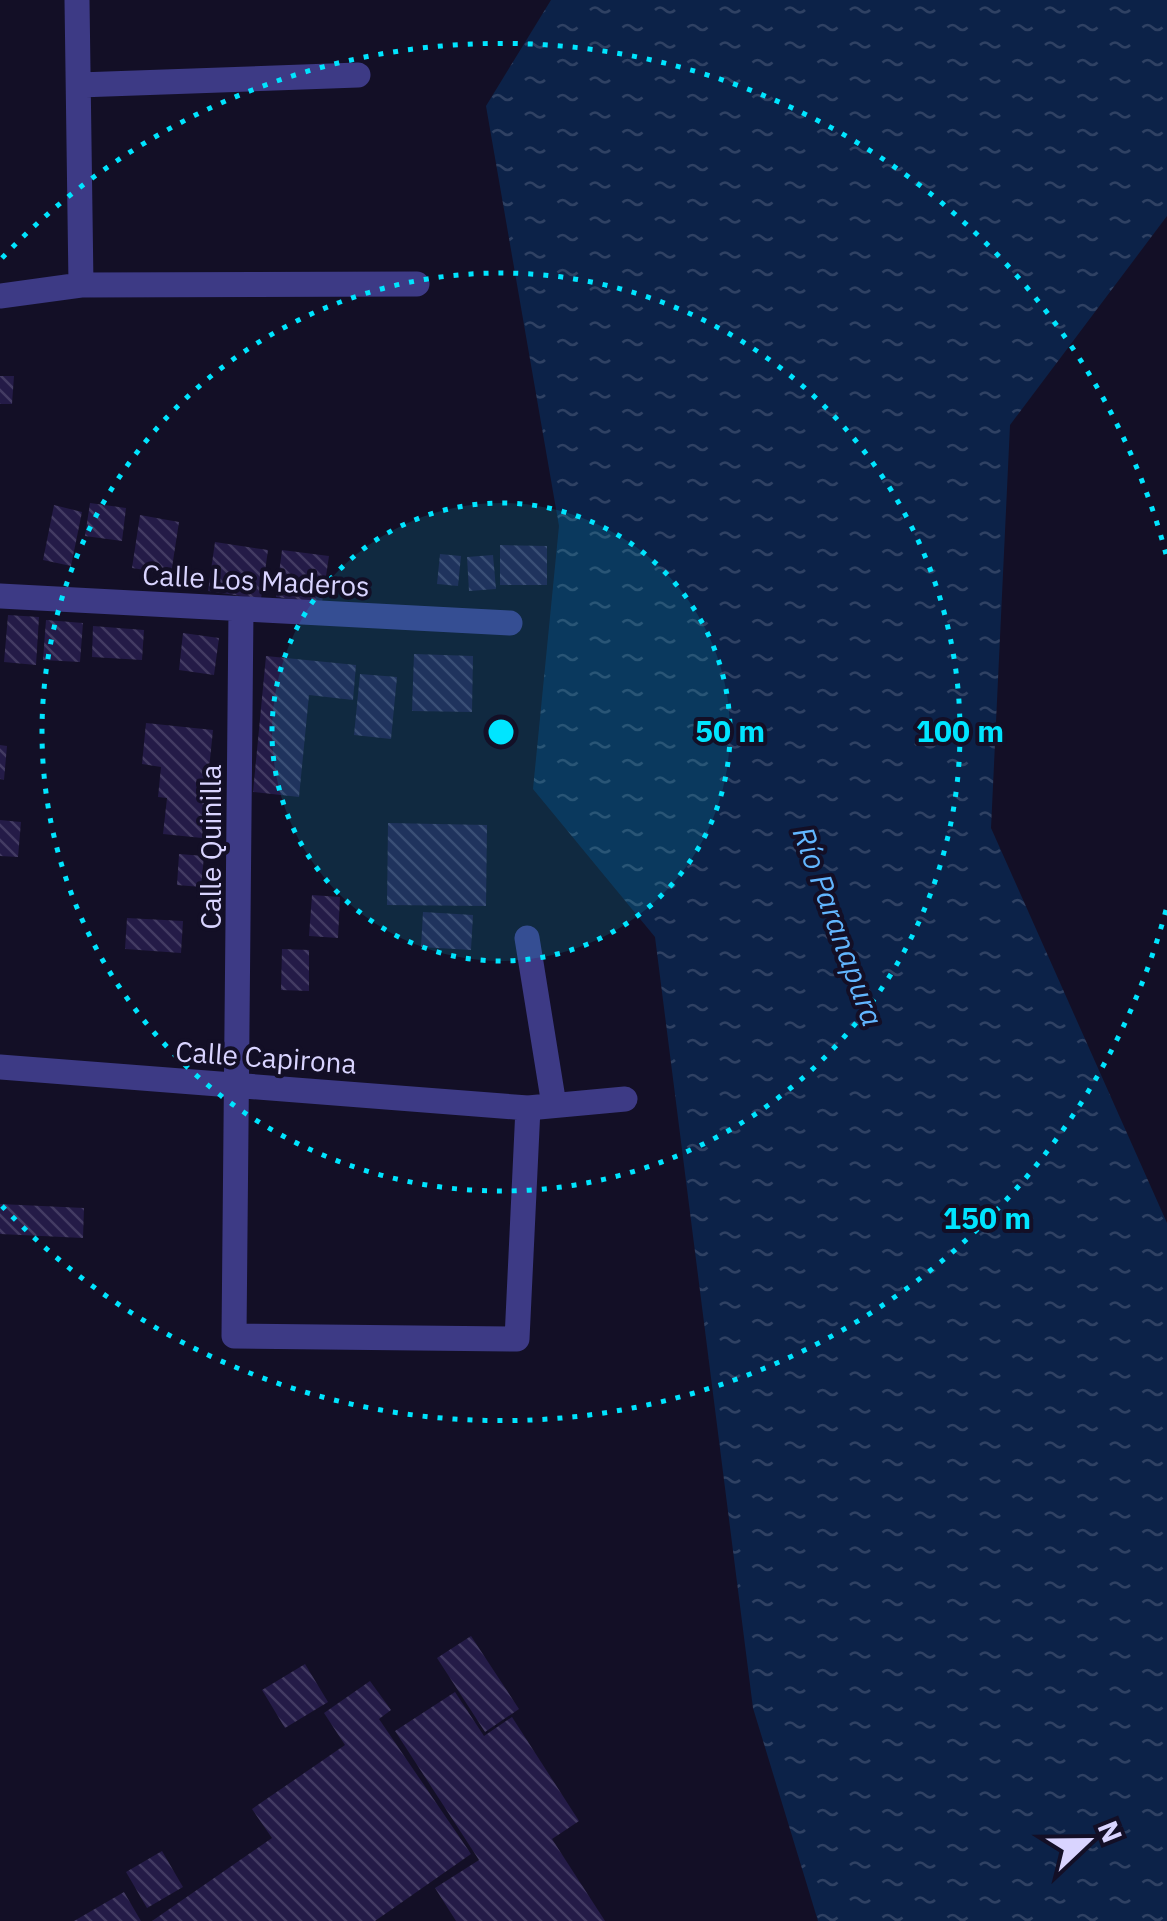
<svg xmlns="http://www.w3.org/2000/svg" width="1167" height="1921" font-family="'IBM Plex Sans',sans-serif">
	<style>
		.water { fill: url(#water-ripples) }
		.building { fill: url(#building-back-hatch) }
		.lines { fill: none; stroke-linecap: round; stroke-linejoin: round }
		.minor { stroke: #3d3a85; stroke-width: 25 }
		.ring { fill: none; stroke: #00e5ff; stroke-width: 5; stroke-dasharray: 5 10 }
		.labels { text-anchor: middle; dominant-baseline: central; stroke-width: 8; stroke-linejoin: round; paint-order: stroke }
		.street-label { font-size: 28px; fill: #d9d4ff; stroke: #130f26 }
		.water-label { font-size: 30px; font-style: italic; fill: #62b6ff; stroke: #130f26 }
		.centre { fill: #00e5ff; stroke: #130f26; stroke-width: 5 }
		.ring-label { font-size: 30px; text-anchor: middle; font-weight: bold; fill: #00e5ff; stroke: #130f26; stroke-width: 8; stroke-linejoin: round; paint-order: stroke }
	</style>
	<defs>
		<pattern id="water-ripples" width="26" height="14" patternUnits="userSpaceOnUse" patternTransform="scale(2.5)"><rect width="26" height="14" fill="#0c2248"/><path d="M2 4q2-2 4 0t4 0M15 11q2-2 4 0t4 0" fill="none" stroke="#2f4163"/></pattern>
		<pattern id="building-back-hatch" width="6" height="6" patternUnits="userSpaceOnUse" patternTransform="scale(2.5)"><rect width="6" height="6" fill="#241b47"/><path d="M-1 5l2 2M0 0l6 6M5-1l2 2" fill="none" stroke="#433b63"/></pattern>
	</defs>
	<rect width="100%" height="100%" fill="#130f26"/>
	<path class="water" d="M551,0H1167V216L1010,425L991,828L1167,1223V1921H818L753,1708L655,937L533,789L559,526L486,106Z"/>
	<path class="building" d="M0,376H14L12,404H0Z
		M90,503L126,508L122,541L85,536Z
		M54,505L82,512L71,566L43,560Z
		M140,515L179,522L171,574L132,568Z
		M215,542L268,550L261,599L208,591Z
		M500,545L547,546V585H500Z
		M282,550L329,556L322,603L276,597Z
		M440,554L461,556L458,586L437,584Z
		M493,555L496,589L469,591L467,557Z
		M8,615L39,617L36,665L4,662Z
		M46,620L83,623L80,662L43,660Z
		M93,626L144,630L142,660L92,657Z
		M183,633L219,638L214,675L179,670Z
		M414,654L473,656L472,712L412,711Z
		M266,656L356,665L353,700L309,695L299,797L253,792Z
		M360,674L397,677L391,739L354,735Z
		M146,723L213,730L202,838L163,834L167,798L158,797L161,767L142,764Z
		M0,745L7,746L4,780L0,779Z
		M0,820L21,822L18,857L0,856Z
		M388,823L487,825L486,906L387,905Z
		M179,854L204,856L201,887L177,885Z
		M312,895L340,897L338,938L309,936Z
		M423,912L473,915L471,950L421,947Z
		M127,918L183,921L181,953L125,949Z
		M282,949L309,950V991L281,990Z
		M0,1204L84,1208L83,1238L0,1234Z
		M471,1636L519,1709L485,1732L437,1658Z
		M305,1664L328,1702L285,1728L262,1690Z
		M370,1681L391,1710L379,1719L471,1854L375,1921H152L272,1838L252,1809L345,1745L324,1713Z
		M455,1692L484,1736L512,1717L579,1821L552,1839L605,1921H456L435,1888L479,1860L395,1731Z
		M162,1851L183,1887L147,1908L126,1872Z
		M124,1892L141,1921H74Z"/>
	<g class="lines">
		<path class="minor" d="M79,85L358,75
			M81,285L417,284
			M0,296L81,285L77,0
			M0,596L510,623
			M241,609L234,1336L517,1339L528,1108
			M527,938L554,1105
			M0,1067L528,1108L625,1099"/>
	</g>
	<circle cx="501" cy="732" r="229" fill="#00e5ff" fill-opacity=".12"/>
	<g class="ring">
		<circle cx="501" cy="732" r="229"/>
		<circle cx="501" cy="732" r="459"/>
		<path d="M1166 910A688 688 0 0 1 2 1206M2 258A688 688 0 0 1 1166 554"/>
	</g>
	<g class="labels">
		<g class="street-label">
			<text transform="translate(256 580) rotate(3)">Calle Los Maderos</text>
			<text transform="translate(210 847) rotate(-90)">Calle Quinilla</text>
			<text transform="translate(266 1057) rotate(4)">Calle Capirona</text>
		</g>
		<g class="water-label">
			<text transform="translate(839 926) rotate(70)">Río Paranapura</text>
		</g>
	</g>
	<circle cx="501" cy="732" r="15" class="centre"/>
	<g class="ring-label">
		<text x="730" y="742">50 m</text>
		<text x="960" y="742">100 m</text>
		<text x="987" y="1229">150 m</text>
	</g>
	<g transform="translate(1087 1841) rotate(68)" stroke="#130f26" stroke-width="8" paint-order="stroke">
	<path d="M0-8L18 38L0 25L-18 38Z" fill="#d9d4ff"/>
	<text y="-15" font-size="28" font-weight="bold" text-anchor="middle" fill="#d9d4ff">N</text>
	</g>
</svg>
